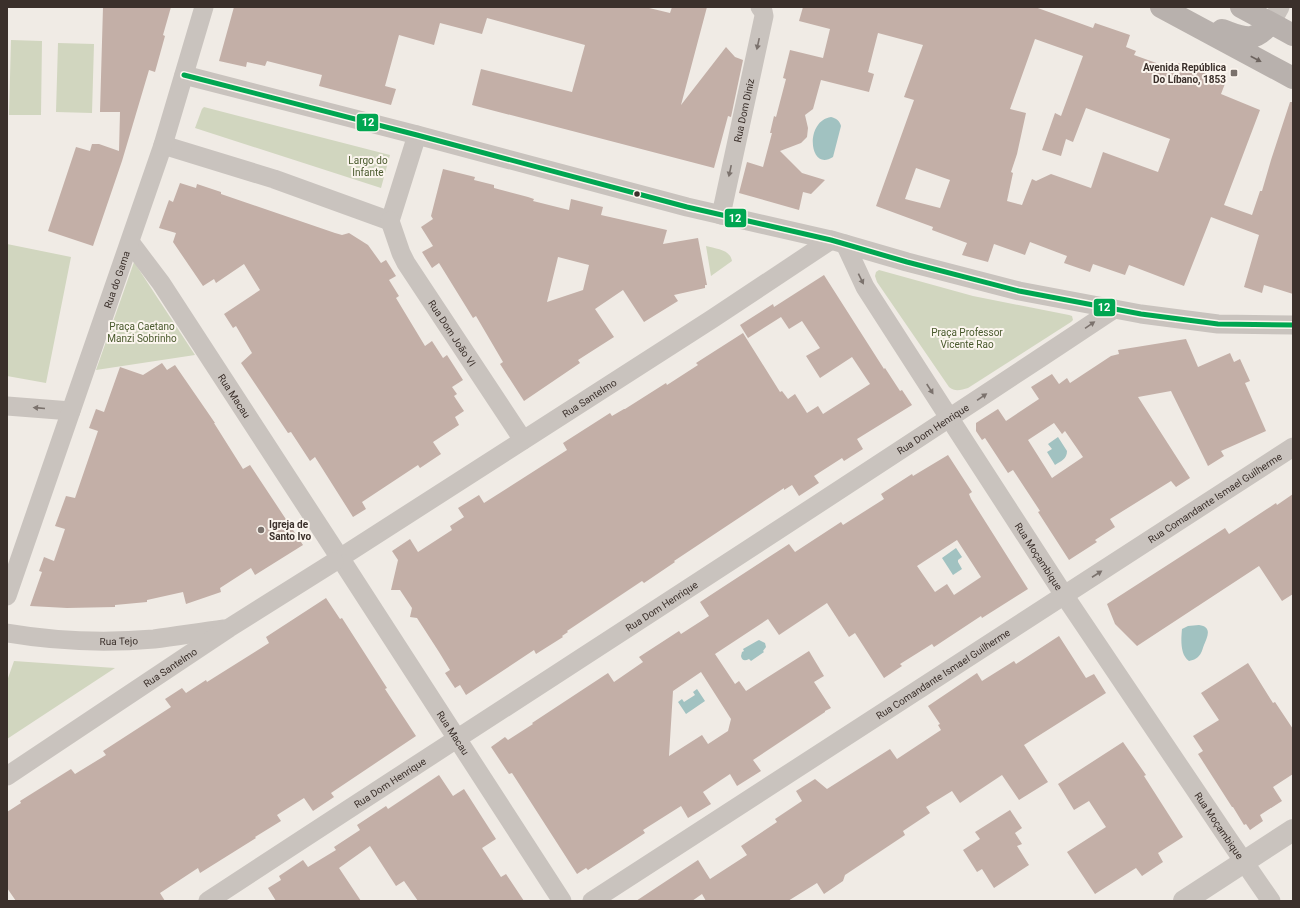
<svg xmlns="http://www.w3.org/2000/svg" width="1300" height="908" font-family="Roboto,sans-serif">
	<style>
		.green { fill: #d1d6bf }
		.water { fill: #a1c2c1 }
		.building { fill: #c3afa7; fill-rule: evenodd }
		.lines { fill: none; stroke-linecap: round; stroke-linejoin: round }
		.minor { stroke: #c9c3be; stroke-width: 19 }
		.tertiary { stroke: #c9c3be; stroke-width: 22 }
		.primary { stroke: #b8b1ad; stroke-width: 22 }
		.bus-1-casing { stroke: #fbf5ee; stroke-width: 8 }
		.bus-1 { stroke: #00a651; stroke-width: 5 }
		.oneway { fill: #7b726d }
		.oneway2 { fill: #6d645f }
		.poi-dot { fill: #7a716c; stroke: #fbf5ee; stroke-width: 1.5 }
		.bus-dot { fill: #3b302b; stroke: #fbf5ee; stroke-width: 1.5 }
		.labels { text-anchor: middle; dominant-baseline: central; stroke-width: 4; stroke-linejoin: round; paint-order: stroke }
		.poi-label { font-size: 10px; font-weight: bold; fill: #3b302b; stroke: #fbf5ee; text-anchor: end }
		.street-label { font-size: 10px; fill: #3b302b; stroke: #fbf5ee }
		.park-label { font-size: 10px; fill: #4a5a2e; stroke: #fbf5ee }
		.line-badge { stroke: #fbf5ee; stroke-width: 1.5 }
		.badge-label { font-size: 11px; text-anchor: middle; font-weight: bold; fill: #fff }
	</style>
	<rect width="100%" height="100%" fill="#f0ebe5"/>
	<path class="green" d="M11,40L42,41L41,115H9Z
		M58,43L94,44L92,113L56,112Z
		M204,107L390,155L381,188L195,128L202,109Z
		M7,244L71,257L46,383L7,376Z
		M706,246C716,249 730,249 732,261L711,276Z
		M134,262L195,355L96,370Z
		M879,270L973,296L1069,315L1072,316L1073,320L1071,322L968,388C961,390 955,392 949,387L877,282L875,276L876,272Z
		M14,661L115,668L7,739V681Z"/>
	<path class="water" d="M831,117C836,118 840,121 841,126L833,157C809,173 804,121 831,117Z
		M1058,437L1067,451C1067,459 1061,461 1055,465L1047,452L1052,449L1048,444Z
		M956,548L962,557L958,560V562L962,569L953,575L942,558Z
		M1199,625C1213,627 1207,637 1204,645C1202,650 1202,653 1198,657C1196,659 1193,660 1189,661C1180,655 1181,639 1182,629L1188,626Z
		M759,640L765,643L766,647L763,651L764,652L751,661L749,659C745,661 742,661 741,656L742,652L744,651L743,649L757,641Z
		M697,689L705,701L686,714L678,702L682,699L684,702L695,695L693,692Z"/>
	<path class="building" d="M103,7H171L163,35L165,36L155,72L149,70L122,161L93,246L48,231L76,147L90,151L92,144H99L119,151L120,112H100Z
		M234,7H645L670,13L672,7H707L681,105L726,47L735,57L743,60L731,117L728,116L714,168L472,105L481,69L572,92L585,45L487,18L482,34L440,23L434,45L399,35L385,86L396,89L391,105L319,86L322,75L267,61L265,66L247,62L246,67L219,61Z
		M803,7H1035L1093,28L1095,23L1130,35L1126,47L1136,51L1134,55L1173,69L1174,66L1177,67L1178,63L1226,81L1221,94L1260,110L1224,205L1252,215L1260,191H1262L1271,160L1290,102H1293V294L1264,285L1262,293L1244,287L1259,235L1211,217L1184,286L1129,265L1125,275L1093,264L1090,272L1064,263L1067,256L1030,242L1025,255L994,244L988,262L962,255L967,243L932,230L933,227L876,206L914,100L904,97L923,45L878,33L868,72L874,74L869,92L821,80L813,109L805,115L808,128L807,137L801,143L780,151L802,173L825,180L811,194L803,192L799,210L739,193L747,162L763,167L772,133H770L774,116L776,117L786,79L783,78L790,50L823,58L830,29L799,21ZM1035,39L1083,56L1061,116L1055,113L1042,150L1061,156L1066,139L1073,142L1086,108L1170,139L1158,172L1103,152L1091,188L1051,174L1036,181L1032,179L1022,205L1007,201L1013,173L1011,172L1017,154L1026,113L1010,109ZM916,168L950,180L940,208L905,199Z
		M443,169L475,177L474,180L494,185V188L528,197L534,199L533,201L569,210L571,199L603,207L601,215L667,230L663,244L698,238L707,285H705V288L674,295L678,301L644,322L623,290L595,309L614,337L578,360L580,363L524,401L500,364L503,362L476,316L473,318L439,263L432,268L422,252L433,246L421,227L433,219L431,216ZM558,257L589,265L583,290L547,302Z
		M180,183L196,188L197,184L221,192V194L335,233L342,235L349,233L368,245L381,263L386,260L396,276L389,280L399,296L396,298L425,346L432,341L443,358L447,355L463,380L452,387L457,394L454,396L464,411L455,417L459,425L433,442L441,454L420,468L418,465L362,502L366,509L353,517L315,457L310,461L291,432L288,433L241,363L252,353L236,326L233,328L224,314L260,290L244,264L216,283L214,279L203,286L173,242L176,233L159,228L169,200L173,202Z
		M824,275L884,369L885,368L900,391L902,390L912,405L857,439L863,449L844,461L842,458L814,476L819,483L799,496L792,485L784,490V488L674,561L675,562L644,583L642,581L567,631L568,632L562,636L563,637L536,654L534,650L466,695L460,685L455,688L445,673L450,670L439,652L417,618L410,617L412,608L400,590H391L398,560L392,551L410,539L418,552L452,530L450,526L464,517L458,508L479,495L484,503L567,450L563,443L610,413L612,416L624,409H625L666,383L667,385L698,365L696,363L743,333L780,392L782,391L788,399L795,394L807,413L818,406L823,414L870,384L852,357L820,378L806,356L820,348L802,321L789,329L781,317L748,338L740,325L773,304L774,307Z
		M1186,339L1198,367L1230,353L1234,362L1240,359L1250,381L1245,383L1266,431L1221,451L1224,456L1208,466L1171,391L1138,397L1190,478L1176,487L1171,481L1110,519L1115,527L1095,540L1097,542L1069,560L1038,512L1040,511L1013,470L1008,473L985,438L982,440L976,431V423L998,409L1006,421L1039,399L1031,387L1052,374L1059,384L1067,378L1070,383L1111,356L1119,354L1118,350ZM1054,423L1062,434L1065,431L1083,457L1052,478L1028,440Z
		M162,363L167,370L175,365L215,423H214L243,469L250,465L303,545L255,575L251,568L220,588L221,592L186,604L183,592L147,600V602L115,605V607L67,608L30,606L42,572L39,571L44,557L54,561L65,529L55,526L66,496L75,498L98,431L89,428L96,409L104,412L120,367L143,375Z
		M948,455L972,492L969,494L971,499L1028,589L982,618L981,616L934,647L932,644L900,664L902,666L884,678L855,633L849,637L827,603L779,635L768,619L715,654L735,684L739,681L746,691L809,651L824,676L814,682L831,708L825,711V712L753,760L761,771L737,786L730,774L703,792L711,804L688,818L681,806L643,830L645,833L619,850L588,870L586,868L577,874L512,773L509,774L491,747L505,737L508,740L533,724L532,723L608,673L614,682L643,662L639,657L679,631L681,634L709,616L700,602L789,544L795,552L841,522L843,525L884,499L881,494L912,474L913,476ZM957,540L981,577L954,595L947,584L935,592L917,566ZM701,672L731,719L728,731L708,744L702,735L669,756L673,691Z
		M1293,494V594L1282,601L1259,566L1137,646L1115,624L1107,604L1225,528L1229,534L1276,503L1277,505Z
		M326,598L340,619L342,618L387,688L385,689L416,736L331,793L334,797L313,811L304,798L277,815L281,821L255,837L256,838L200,873L198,868L160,893L165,901H16L7,888V812L21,803L20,801L71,769L75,774L106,755L103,751L171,707L165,699L182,688L186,693L206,680L207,682L269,643L266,637Z
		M1059,636L1086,678L1094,674L1106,693L1024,745L1048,782L1019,800L1002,775L960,803L952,791L926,807L930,813L903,831L905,835L845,875L843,881L824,894L817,883L788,901H706L702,894L692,901H636L698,860L710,879L747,855L741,846L777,822L775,819L802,801L796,791L815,779L827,789L890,749L897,759L941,730L938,725L940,724L928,706L977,673L982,681L1014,661L1016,664Z
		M1248,663L1273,703L1275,702L1293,729V774L1273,787L1282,801L1260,815L1263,821L1250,830L1246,824L1244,825L1233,807H1232L1198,754L1203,751L1193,736L1219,720L1201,693Z
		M1123,742L1146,775L1144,776L1183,837L1158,853L1163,862L1142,876L1136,868L1095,894L1067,852L1106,827L1089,801L1074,810L1058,784Z
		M439,775L453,796L464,789L496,839L482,848L501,877L506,874L524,901H418L404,881L396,886L370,846L339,868L361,901H276L268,888L281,880L279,876L303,860L308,867L336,850L334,847L360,830L357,825L386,806L388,809Z
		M1010,810L1022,828L1015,833L1022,844L1017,846L1029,865L994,888L982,869L977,872L963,850L980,839L975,832Z"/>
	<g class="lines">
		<g class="minor">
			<path d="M1271,23L1280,7"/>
			<path d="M184,75L417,135L687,207L831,240L907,262L1019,291L1141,314L1218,324L1293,325"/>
			<path d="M163,145L274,179L390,221L417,135"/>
			<path id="s1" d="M721,215L764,16L763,11L760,7"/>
			<path id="s2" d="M390,221L401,253L406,263L523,440"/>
			<path id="s3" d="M130,242L161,283L336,552"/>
			<path id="s4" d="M845,244L865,287L950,419L1064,595L1229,840L1271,901"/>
			<path d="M7,406L71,411"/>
			<path id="s5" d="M346,554L712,319L831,240"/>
			<path id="s6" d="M344,564L562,901"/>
			<path id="s7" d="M7,596L163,145L204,7"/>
			<path id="s8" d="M7,633C54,641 107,643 154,639C177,636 201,632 224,629"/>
			<path id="s9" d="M7,776L229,628L334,562"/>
			<path id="s10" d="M208,901C510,703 814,509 1114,309"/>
			<path id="s11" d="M592,901L1293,447"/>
		</g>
		<path class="tertiary" d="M1184,901L1293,830"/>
		<path class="primary" d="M1161,7L1293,78
			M1241,7L1293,35
			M1222,30C1245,38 1253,44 1271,23"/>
		<g class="bus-1-casing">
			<path id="bus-1" d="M184,75L417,135L687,207L831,240L907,262L1019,291L1141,314L1218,324L1293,325"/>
		</g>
		<use href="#bus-1" class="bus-1"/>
	</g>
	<defs><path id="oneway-solid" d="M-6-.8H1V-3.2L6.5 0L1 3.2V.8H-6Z"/></defs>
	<g class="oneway">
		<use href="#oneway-solid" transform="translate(758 44) rotate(102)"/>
		<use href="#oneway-solid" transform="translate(730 171) rotate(102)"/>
		<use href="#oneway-solid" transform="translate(861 279) rotate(64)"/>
		<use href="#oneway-solid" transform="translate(1090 325) rotate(-34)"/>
		<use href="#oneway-solid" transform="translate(930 389) rotate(57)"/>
		<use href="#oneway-solid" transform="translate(982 397) rotate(-34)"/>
		<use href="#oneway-solid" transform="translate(39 408) rotate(-175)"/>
		<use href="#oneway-solid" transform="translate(1097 574) rotate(-33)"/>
	</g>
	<use class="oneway2" href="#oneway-solid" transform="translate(1256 59) rotate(28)"/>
	<g class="poi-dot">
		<rect x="1230" y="69" width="8" height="8" rx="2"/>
		<circle cx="261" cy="530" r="4"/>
	</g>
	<circle class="bus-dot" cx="637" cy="194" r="3.5"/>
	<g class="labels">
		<g class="poi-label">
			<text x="1226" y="67">Avenida República<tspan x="1226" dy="12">Do Líbano, 1853</tspan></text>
			<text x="269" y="524" text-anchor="start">Igreja de<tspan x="269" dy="12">Santo Ivo</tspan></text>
		</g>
		<g class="street-label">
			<text stroke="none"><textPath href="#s1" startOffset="107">Rua Dom Diniz</textPath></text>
			<text stroke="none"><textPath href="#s7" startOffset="335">Rua do Gama</textPath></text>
			<text stroke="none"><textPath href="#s2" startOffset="129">Rua Dom João VI</textPath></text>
			<text stroke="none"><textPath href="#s3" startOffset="186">Rua Macau</textPath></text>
			<text stroke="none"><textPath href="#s5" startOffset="289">Rua Santelmo</textPath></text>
			<text stroke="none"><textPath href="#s10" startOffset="865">Rua Dom Henrique</textPath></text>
			<text stroke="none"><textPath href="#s11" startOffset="742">Rua Comandante Ismael Guilherme</textPath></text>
			<text stroke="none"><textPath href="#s4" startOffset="368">Rua Moçambique</textPath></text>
			<text stroke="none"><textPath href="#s10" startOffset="541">Rua Dom Henrique</textPath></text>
			<text stroke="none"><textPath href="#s8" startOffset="112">Rua Tejo</textPath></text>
			<text stroke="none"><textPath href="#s9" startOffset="196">Rua Santelmo</textPath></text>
			<text stroke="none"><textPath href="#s11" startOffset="418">Rua Comandante Ismael Guilherme</textPath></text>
			<text stroke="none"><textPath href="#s6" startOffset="201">Rua Macau</textPath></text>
			<text stroke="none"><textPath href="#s10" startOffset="217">Rua Dom Henrique</textPath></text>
			<text stroke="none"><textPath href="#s4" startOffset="692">Rua Moçambique</textPath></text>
		</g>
		<g class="park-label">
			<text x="368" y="160">Largo do<tspan x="368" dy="12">Infante</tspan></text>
			<text x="142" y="326">Praça Caetano<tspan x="142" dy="12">Manzi Sobrinho</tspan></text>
			<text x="967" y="332">Praça Professor<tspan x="967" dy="12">Vicente Rao</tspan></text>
		</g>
	</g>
	<g class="line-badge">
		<rect x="356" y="113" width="23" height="19" rx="4" fill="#00a651"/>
		<rect x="724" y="208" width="23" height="20" rx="4" fill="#00a651"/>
		<rect x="1093" y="298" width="23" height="19" rx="4" fill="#00a651"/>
	</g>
	<g class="badge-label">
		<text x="368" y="126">12</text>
		<text x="735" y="222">12</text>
		<text x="1104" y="311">12</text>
	</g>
	<rect width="1300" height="908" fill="none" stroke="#3b302b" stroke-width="16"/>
</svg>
